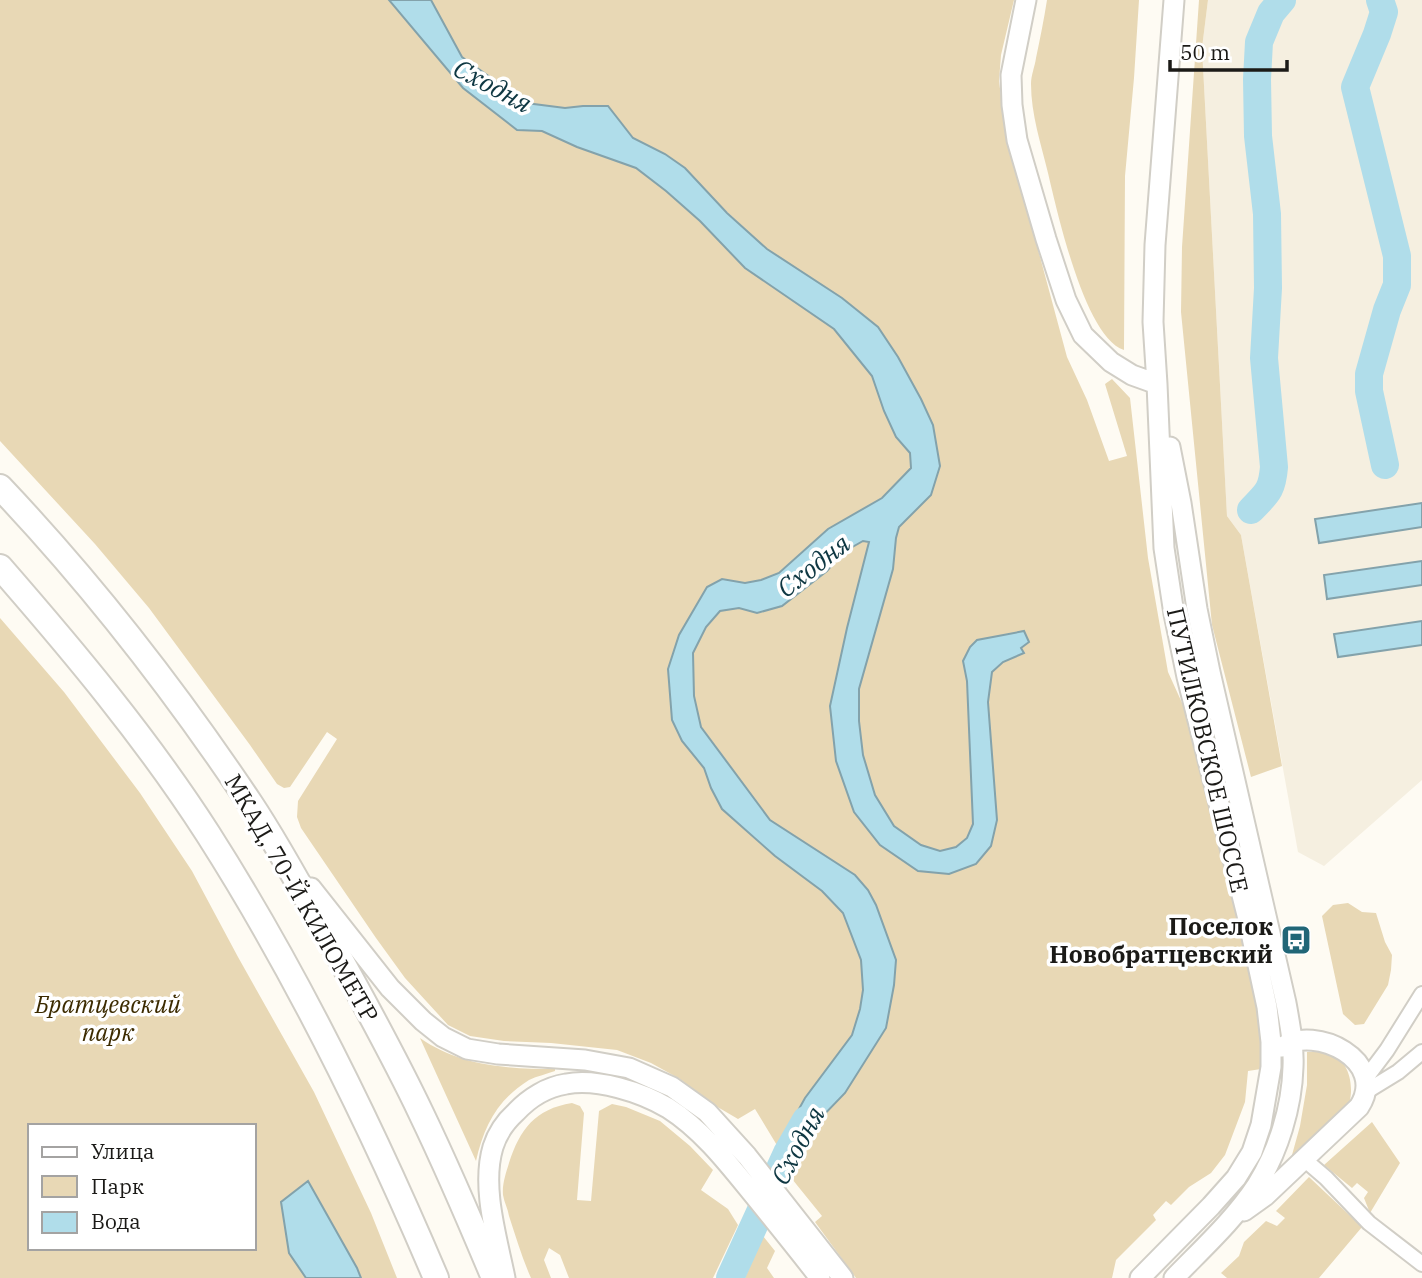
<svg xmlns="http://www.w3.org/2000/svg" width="1422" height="1278" font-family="'IBM Plex Serif',serif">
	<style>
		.built { fill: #f5efe0 }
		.green { fill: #e8d8b5; fill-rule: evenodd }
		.water { fill: #b0ddea; stroke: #83a2ab; stroke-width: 2 }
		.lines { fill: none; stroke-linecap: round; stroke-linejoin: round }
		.river { stroke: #b0ddea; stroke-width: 28 }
		.street-casing { stroke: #d1cec6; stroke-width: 18 }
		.secondary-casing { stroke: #d1cec6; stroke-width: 23 }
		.highway-casing { stroke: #d1cec6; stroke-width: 28 }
		.street { stroke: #fff; stroke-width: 14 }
		.secondary { stroke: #fff; stroke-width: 19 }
		.highway { stroke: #fff; stroke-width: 24 }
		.labels { text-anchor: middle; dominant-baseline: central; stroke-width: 7; stroke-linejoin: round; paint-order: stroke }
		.street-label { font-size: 24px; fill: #1b1a17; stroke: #fff }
		.poi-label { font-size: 24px; font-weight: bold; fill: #1b1a17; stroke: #fff; text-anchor: end }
		.park-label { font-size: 24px; font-style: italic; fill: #3c2b00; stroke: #fff }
		.water-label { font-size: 26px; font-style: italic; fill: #0e3742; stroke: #fff }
	</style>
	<rect width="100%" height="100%" fill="#fefbf3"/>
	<path class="built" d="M1208,0H1422V780L1324,866L1298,852L1241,535L1227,516L1202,48Z"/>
	<path class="green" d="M0,0H389L464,88L517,130L542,131L577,147L636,168L666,191L700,221L745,268L834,329L872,376L884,411L896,437L910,453L911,468L882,498L828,529L779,573L761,580L745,583L722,580L707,587L679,635L668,669L672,720L682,741L704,768L711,788L806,877L822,891L843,913L861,961L863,990L860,1009L852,1035L805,1098L778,1147L755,1109L738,1119L709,1102L680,1079L651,1063L617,1050L551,1043L504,1041L470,1036L448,1025L405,978L376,938L301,828L297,817L298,801L337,739L327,732L290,787L284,788L277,784L250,745L149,608L95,544L0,441Z
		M431,0H1014L1001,55L999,81L1005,127L1067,357L1087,400L1109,461L1127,456L1105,384L1112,379L1130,398L1148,558L1168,672L1183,705L1246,941L1261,1023V1069L1248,1071L1245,1102L1225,1155L1211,1173L1189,1187L1171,1205L1166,1201L1153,1215L1156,1220L1116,1260L1112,1278H856L815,1222L822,1216L788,1174L814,1125L845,1093L886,1028L894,985L896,960L876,905L868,890L855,875L770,820L701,726L694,696L693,653L706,627L720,611L739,608L757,613L827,571L842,553L864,541L869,542L847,628L830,706L836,761L854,812L949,874L976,864L991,846L997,820L988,702L992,672L1003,662L1024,653L1020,648L1029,642V640L963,661L967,681L973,824L967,838L956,847L940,851L921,845L894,827L875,795L863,755L859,721V689L884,602L895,550L896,538L899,527L931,495L933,425L921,399L898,357L878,327L842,298L767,249L665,154L633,138L608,107L583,106L565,108L526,103L462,57Z
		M1047,0H1139L1134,78L1125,176L1124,350C1085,338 1057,211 1048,173C1041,144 1031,114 1031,84C1031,75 1035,66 1036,58C1040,39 1044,19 1047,0Z
		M1199,0H1208L1202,48L1227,516L1241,535L1282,766L1251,777L1212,625L1181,312L1182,247Z
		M0,618L64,692L140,793L192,871L238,957L314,1092L371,1213L397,1278H0ZM30,1126H254V1248H30Z
		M1348,903L1362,912L1376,913L1385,942L1392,955L1391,970L1388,985L1364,1024L1355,1025L1343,1014L1322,916L1333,905Z
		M420,1038C460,1066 507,1069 555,1069V1071C547,1074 537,1076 529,1080C497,1100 484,1126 476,1161Z
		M1307,1052C1313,1052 1319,1051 1325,1052C1348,1056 1355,1084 1349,1104L1294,1157L1292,1155L1300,1126L1307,1085Z
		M572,1103L580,1106L584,1113L577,1200L591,1201L599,1111L612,1104L626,1107L660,1121L690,1146L713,1170L701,1190L728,1209L738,1225L713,1278H569L560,1255L549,1248L544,1260L551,1278H531C522,1258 516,1237 509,1216C508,1209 504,1202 503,1195C502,1184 506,1173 509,1163C520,1129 535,1109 572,1103Z
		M1372,1122L1400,1163L1370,1213L1364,1198L1368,1192L1357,1183L1352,1188L1324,1165Z
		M1309,1177L1362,1227L1319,1278H1227L1221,1273L1239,1256L1244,1242L1266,1221L1277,1226L1285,1218L1276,1211Z
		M763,1236L775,1251L767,1268L774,1278H745Z"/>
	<path class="water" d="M389,0H431L462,57L526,103L565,108L583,106H608L633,138L665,154L685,168L727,213L767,249L842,298L878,327L898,357L921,399L933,425L940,466L931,495L899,527L896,538L893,569L859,689V721L863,755L875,795L894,826L921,845L940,851L956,847L967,838L973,824L967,681L963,661L970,647L977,640L1024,631L1029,642L1021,648L1024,653L1003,662L992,672L988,702L997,820L991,846L976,864L949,874L918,871L880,845L854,812L836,761L830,706L847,628L869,542L863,541L842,553L827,571L782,606L757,613L739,608L720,611L706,627L693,653L694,696L701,727L770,820L855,875L868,890L876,905L896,960L894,985L886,1028L845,1093L814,1125L795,1160L778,1147L805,1098L852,1035L860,1009L863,990L861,960L843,913L822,891L775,856L722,809L711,788L704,768L682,741L672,720L668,669L679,635L707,587L722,579L745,583L761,580L779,573L828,529L882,498L911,468L910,453L896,437L884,411L872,376L834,329L745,268L700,221L666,191L636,168L577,147L542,131L517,130L463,88Z
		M1422,503V527L1319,543L1315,519Z
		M1422,561V585L1327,599L1324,575Z
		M1422,621V645L1338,657L1334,634Z
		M308,1181L357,1268L361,1278H306L289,1253L281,1202Z"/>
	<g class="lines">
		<path class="river" d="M1380,0L1384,12L1377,34L1355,87L1397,256V285L1387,310L1369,374V391L1385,465
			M1251,510C1267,493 1272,491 1274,467L1264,358L1268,288L1267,214L1258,136L1257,79L1259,42L1271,13L1282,0
			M730,1278L787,1153L806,1120"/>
		<g class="street-casing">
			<path id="street" d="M1366,1078L1387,1050L1422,994
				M1367,1091L1398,1072L1422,1052
				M1305,1160L1326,1178L1369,1223L1422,1264"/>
		</g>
		<g class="secondary-casing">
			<path id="secondary" d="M1026,0L1011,75L1012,105L1017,140L1046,239L1066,300L1083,335L1111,362L1132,375L1157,384
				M1170,447L1181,503L1197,609L1210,672L1286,1003C1290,1025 1294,1046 1293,1067C1292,1107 1278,1152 1257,1185C1234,1220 1203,1248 1174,1278
				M311,888L390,988L423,1021L443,1037L467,1049L498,1054L585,1060L629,1068L672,1087L707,1112L747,1156L843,1278
				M1244,1211L1265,1196L1359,1107C1389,1061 1315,1024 1282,1047
				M505,1278C497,1238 481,1187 493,1147C497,1134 506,1121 516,1112C529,1098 547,1087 566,1084C597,1078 641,1092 668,1108C704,1131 730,1166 757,1199C778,1225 799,1251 820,1278
				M1140,1278L1211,1206L1236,1178L1252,1152L1261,1125L1271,1067V1042L1267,1007L1248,919L1187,677L1174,614L1164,548L1157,384L1153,322L1155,245L1174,0"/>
		</g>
		<g class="highway-casing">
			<path id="highway" d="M0,487C92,584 175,691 250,803C280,848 306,897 332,944C363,1000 394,1056 421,1113C447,1167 471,1223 494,1278
				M0,567C74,652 147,739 208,834C298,975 371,1125 436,1278"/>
		</g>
		<use href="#street" class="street"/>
		<use href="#secondary" class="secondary"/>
		<use href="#highway" class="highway"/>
	</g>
	<defs>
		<g id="bus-square" transform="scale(1.575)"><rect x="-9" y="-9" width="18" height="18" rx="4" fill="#216677" stroke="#fff"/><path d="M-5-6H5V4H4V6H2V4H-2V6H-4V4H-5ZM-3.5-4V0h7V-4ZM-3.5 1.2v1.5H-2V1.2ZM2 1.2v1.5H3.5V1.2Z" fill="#fff"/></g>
	</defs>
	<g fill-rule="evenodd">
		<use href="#bus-square" x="1296" y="940"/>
	</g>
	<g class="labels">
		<g class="street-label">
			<text transform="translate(1208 750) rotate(77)">ПУТИЛКОВСКОЕ ШОССЕ</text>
			<text transform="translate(302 898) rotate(60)">МКАД, 70-Й КИЛОМЕТР</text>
		</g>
		<g class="poi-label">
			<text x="1273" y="926">Поселок<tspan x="1273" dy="28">Новобратцевский</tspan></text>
		</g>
		<g class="park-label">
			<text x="108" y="1004">Братцевский<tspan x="108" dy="28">парк</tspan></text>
		</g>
		<g class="water-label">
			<text transform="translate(493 85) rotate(28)">Сходня</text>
			<text transform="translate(813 565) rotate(-38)">Сходня</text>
			<text transform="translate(797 1145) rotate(-62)">Сходня</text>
		</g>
	</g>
	<rect x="28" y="1124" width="228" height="126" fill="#ffffff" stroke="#a4a3a2" stroke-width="2"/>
	<rect x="42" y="1147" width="35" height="10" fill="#ffffff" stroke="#a4a3a2" stroke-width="2"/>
	<text x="91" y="1159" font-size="21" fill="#1b1a17">Улица</text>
	<rect x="42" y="1176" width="35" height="21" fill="#e8d8b5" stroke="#a4a3a2" stroke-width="2"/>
	<text x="91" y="1194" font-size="21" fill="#1b1a17">Парк</text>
	<rect x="42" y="1212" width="35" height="21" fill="#b0ddea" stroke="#a4a3a2" stroke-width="2"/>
	<text x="91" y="1229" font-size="21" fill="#1b1a17">Вода</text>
	<path d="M1170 60v10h117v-10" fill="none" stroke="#1b1a17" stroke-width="3.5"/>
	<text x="1180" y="60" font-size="21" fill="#1b1a17" stroke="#ffffff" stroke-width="5" paint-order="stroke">50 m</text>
</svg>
